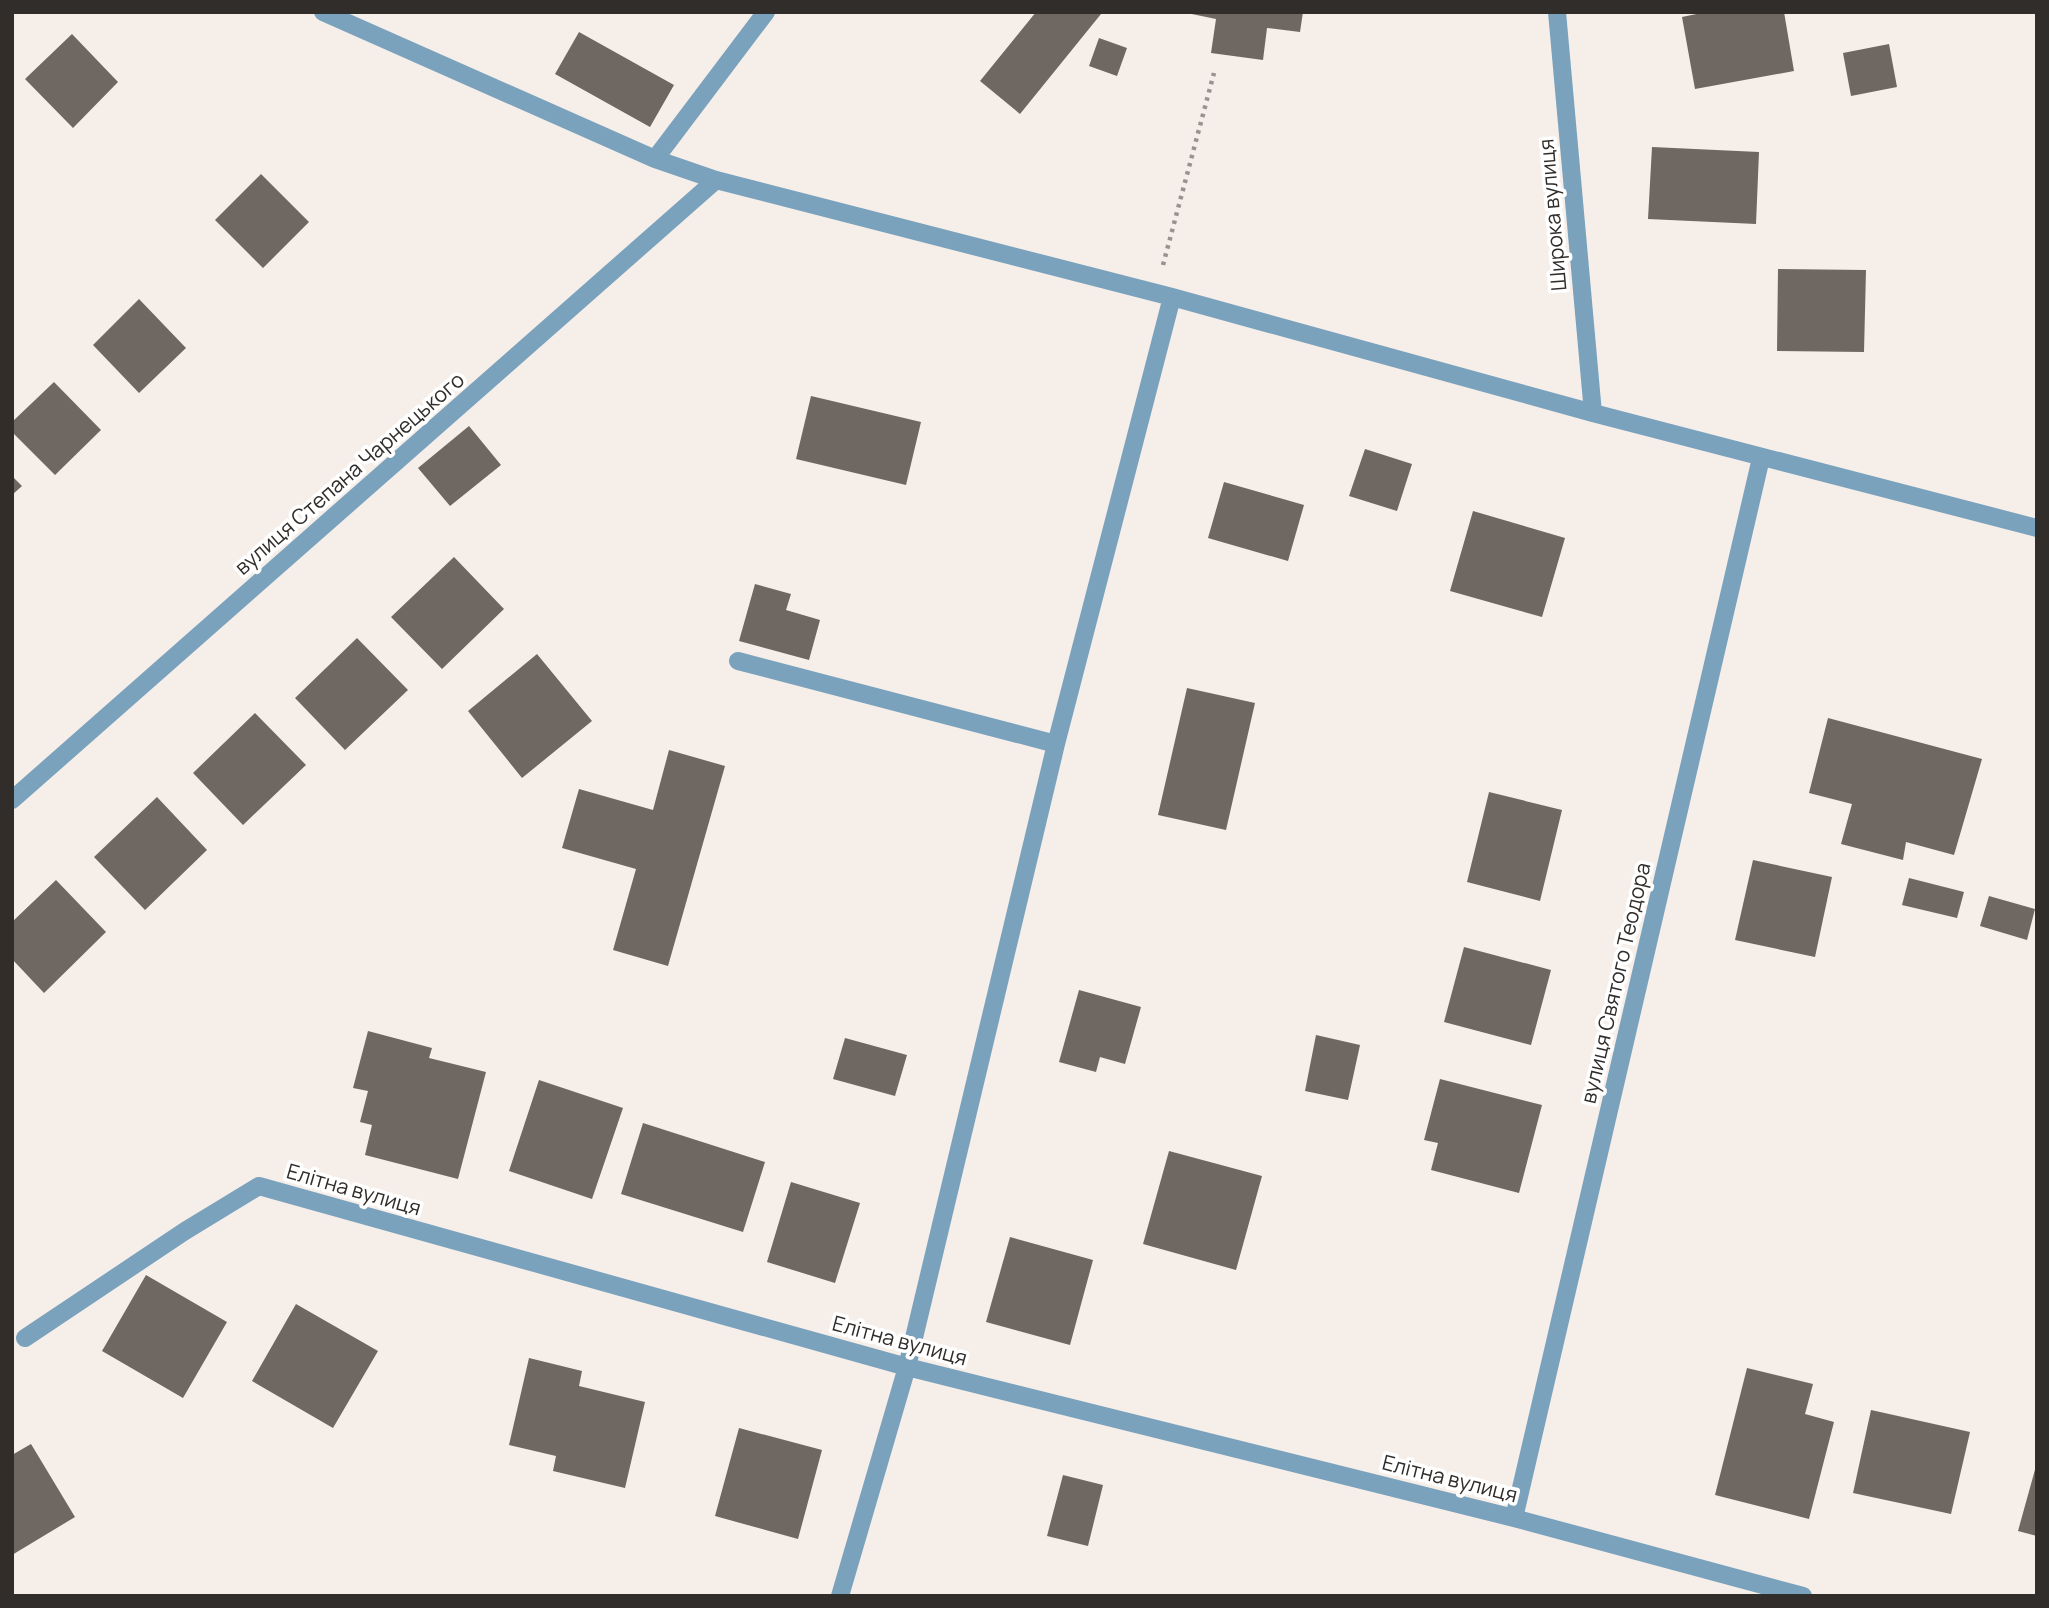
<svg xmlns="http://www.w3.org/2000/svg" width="2049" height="1608" font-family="Manrope,sans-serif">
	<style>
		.building { fill: #6e6762 }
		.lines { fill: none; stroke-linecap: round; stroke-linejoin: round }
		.path { stroke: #999390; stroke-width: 4.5; stroke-dasharray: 3.5 5; stroke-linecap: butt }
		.minor { stroke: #7aa2bd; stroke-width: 18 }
		.labels { text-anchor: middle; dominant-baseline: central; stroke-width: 7; stroke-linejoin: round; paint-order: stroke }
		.street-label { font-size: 21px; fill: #302d2b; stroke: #fff }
	</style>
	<rect width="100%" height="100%" fill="#f6eee9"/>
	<path class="building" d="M1036,12L1101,14L1020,114L980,81Z
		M1182,12H1303L1300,32L1267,28L1263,60L1211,53L1216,19Z
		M1706,12H1784L1794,71L1695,89L1682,17Z
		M579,32L674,85L650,127L555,74Z
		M72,34L118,82L73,128L25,79Z
		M1099,38L1127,48L1117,76L1089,66Z
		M1889,44L1897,87L1851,96L1843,53Z
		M1652,147L1759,152L1756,224L1648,219Z
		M261,174L309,222L263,268L215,220Z
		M1778,269L1866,270L1864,352L1777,351Z
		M139,299L186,348L139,393L93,345Z
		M54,382L101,430L55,475L12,432V422Z
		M811,396L921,422L906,485L796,459Z
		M469,426L501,465L450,506L418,468Z
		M1365,449L1412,464L1397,511L1349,496Z
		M12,476L22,486L12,495Z
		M1224,482L1304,505L1288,561L1208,538Z
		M1473,511L1565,538L1542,617L1450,591Z
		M454,557L504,609L442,669L391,617Z
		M755,584L791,594L786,610L820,620L809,660L739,641Z
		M357,638L408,690L345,750L295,698Z
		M537,654L592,721L522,778L468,711Z
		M1187,688L1255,703L1226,830L1158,815Z
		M255,713L306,765L243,825L193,773Z
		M1828,718L1982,759L1954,855L1906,842L1903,860L1841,844L1852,804L1809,793Z
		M669,750L725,766L668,966L613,950L636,869L562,848L579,789L653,810Z
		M1489,792L1562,810L1540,901L1467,882Z
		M157,797L207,850L145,910L94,857Z
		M1753,860L1832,877L1815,957L1735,940Z
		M1909,878L1964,892L1957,918L1902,905Z
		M56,880L106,932L44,993L12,959V922Z
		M1989,896L2035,909L2027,940L1980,926Z
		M1464,947L1551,970L1531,1045L1444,1022Z
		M1079,990L1141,1007L1125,1064L1100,1057L1096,1072L1059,1062Z
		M368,1031L432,1048L429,1058L486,1072L458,1179L365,1155L372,1125L360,1122L368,1091L353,1088Z
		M1316,1035L1360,1045L1348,1100L1305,1091Z
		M845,1038L907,1055L895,1096L833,1079Z
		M1440,1079L1542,1105L1519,1193L1431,1170L1438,1143L1424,1140Z
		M539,1080L623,1108L592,1199L509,1171Z
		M643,1123L765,1162L743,1232L621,1194Z
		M1169,1151L1262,1176L1236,1270L1143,1244Z
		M791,1182L860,1203L835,1283L767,1262Z
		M1010,1237L1093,1260L1070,1345L986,1322Z
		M146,1275L227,1322L183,1398L102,1351Z
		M296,1304L378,1351L333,1428L252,1381Z
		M529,1358L582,1371L579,1386L645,1402L625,1488L553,1471L556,1456L509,1445Z
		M1747,1368L1813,1384L1805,1414L1834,1422L1809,1519L1715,1495Z
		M1871,1410L1970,1432L1951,1514L1853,1493Z
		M739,1428L822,1450L798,1539L715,1516Z
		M31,1444L75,1517L12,1555V1455Z
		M2036,1466H2037V1536L2018,1531Z
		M1063,1475L1103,1485L1088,1546L1047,1536Z"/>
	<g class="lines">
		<path class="path" d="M1163,265L1214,73"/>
		<path class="minor" d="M323,12L655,159L716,180L1172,297L1593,413L2037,528
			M1557,12L1593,413
			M655,159L766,12
			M738,661L1056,744
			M12,800L716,180
			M25,1338L185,1231L259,1186L907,1367L1514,1518L1803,1596
			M1514,1518L1761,458
			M840,1596L907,1367L1056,744L1172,297"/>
	</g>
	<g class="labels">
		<g class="street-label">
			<text transform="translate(1552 215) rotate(-95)">Широка вулиця</text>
			<text transform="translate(349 473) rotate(-41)">вулиця Степана Чарнецького</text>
			<text transform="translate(1615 983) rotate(-77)">вулиця Святого Теодора</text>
			<text transform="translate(354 1189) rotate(16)">Елітна вулиця</text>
			<text transform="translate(900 1340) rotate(15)">Елітна вулиця</text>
			<text transform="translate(1450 1478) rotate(14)">Елітна вулиця</text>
		</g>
	</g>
	<rect width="2049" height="1608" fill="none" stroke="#302d2b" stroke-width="28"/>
</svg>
